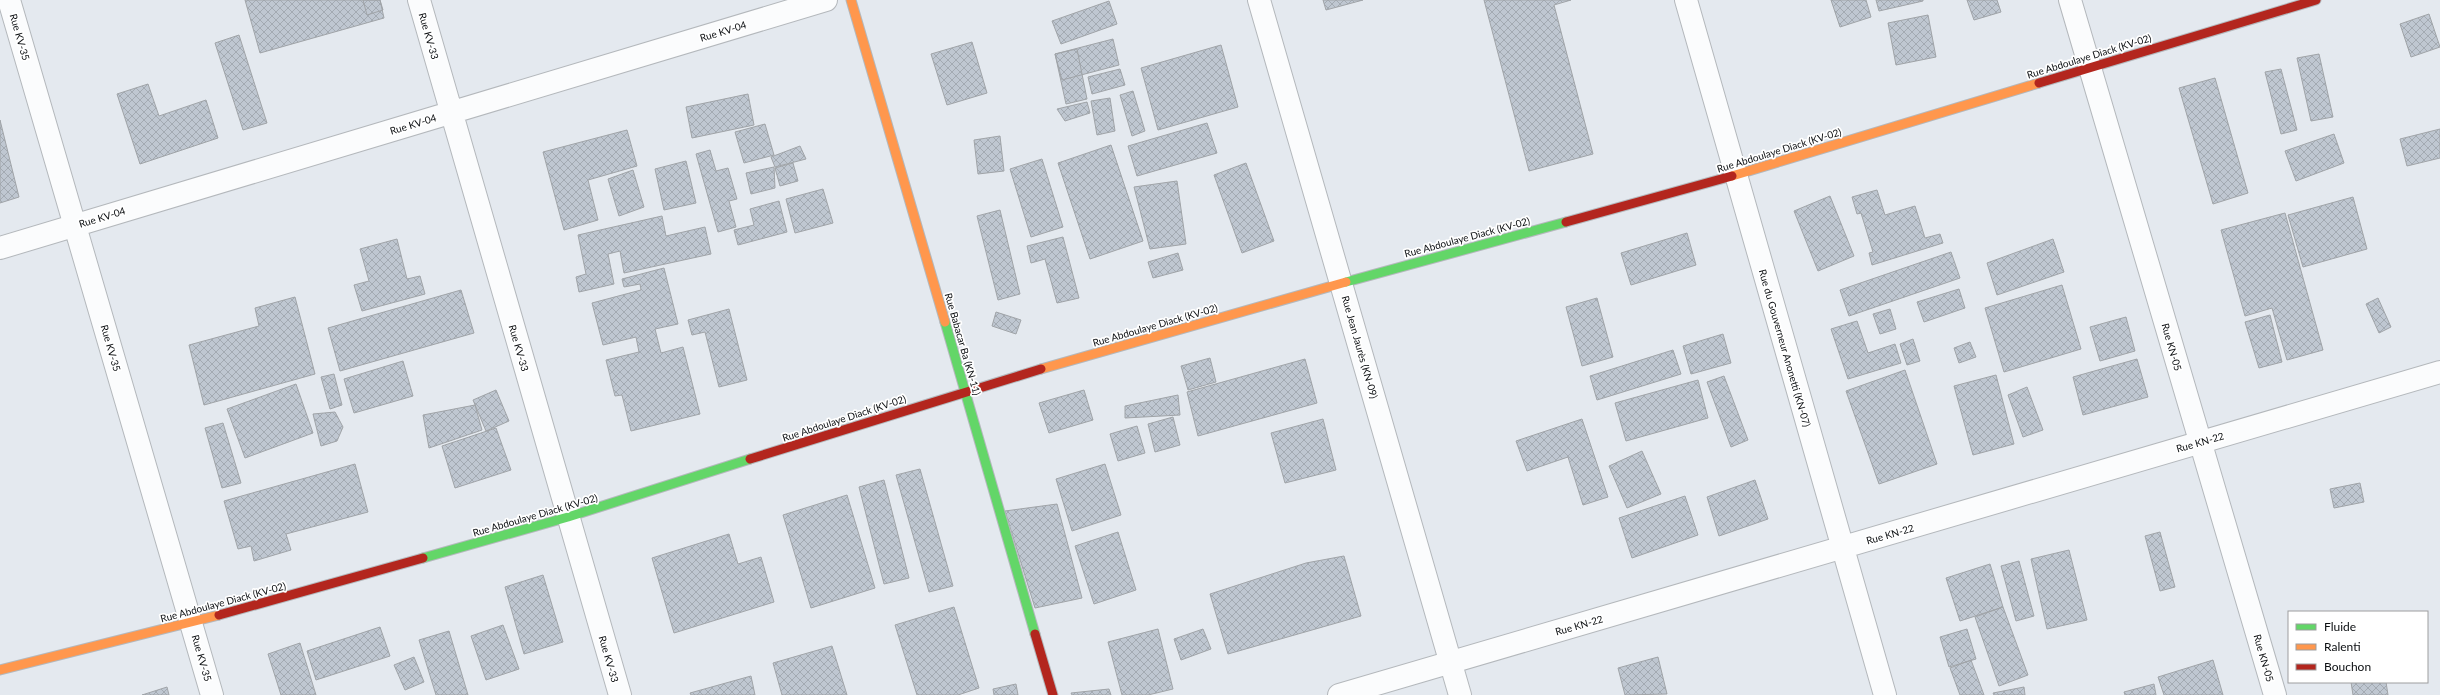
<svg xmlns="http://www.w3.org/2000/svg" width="2440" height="695" font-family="Lato,sans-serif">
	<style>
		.building { fill: url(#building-cross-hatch); stroke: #a0a4a8 }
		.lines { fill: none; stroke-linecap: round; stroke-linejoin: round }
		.street-casing { stroke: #b4b8bc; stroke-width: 24 }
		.fast-casing { stroke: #b4b8bc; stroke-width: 11 }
		.slow-casing { stroke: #b4b8bc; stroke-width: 11 }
		.jam-casing { stroke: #b4b8bc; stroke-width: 11 }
		.street { stroke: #fbfcfd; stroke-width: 22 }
		.fast { stroke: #63d668; stroke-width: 9 }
		.slow { stroke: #ff974d; stroke-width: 9 }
		.jam { stroke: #b3261e; stroke-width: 9 }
		.labels { text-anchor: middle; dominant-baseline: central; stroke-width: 3.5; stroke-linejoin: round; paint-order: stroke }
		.street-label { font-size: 10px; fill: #0a0d10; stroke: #fff }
	</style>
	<defs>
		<pattern id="building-cross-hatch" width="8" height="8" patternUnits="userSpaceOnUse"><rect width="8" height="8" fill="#bfc7d1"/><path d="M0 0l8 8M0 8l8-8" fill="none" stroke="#a3aab2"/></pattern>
	</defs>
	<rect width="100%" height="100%" fill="#e4e9ef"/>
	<path class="building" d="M245,0H380L384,18L260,53Z
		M363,0H380L383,10L367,15Z
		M1323,0H1363L1326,10Z
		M1484,0H1571L1554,5L1593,154L1529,171Z
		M1831,0H1866L1871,17L1840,27Z
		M1876,0H1923V1L1879,11Z
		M1967,0H1997L2001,12L1974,20Z
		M1109,1L1117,24L1061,44L1052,21Z
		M2429,14L2440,47L2411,57L2400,24Z
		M1928,15L1936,57L1896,65L1888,23Z
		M239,35L267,123L243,130L215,43Z
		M1113,39L1119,65L1062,80L1055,54Z
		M972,42L987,93L947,105L931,54Z
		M1221,45L1238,107L1158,130L1141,68Z
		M1077,49L1087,99L1066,104L1055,54Z
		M2319,54L2333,117L2311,121L2297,58Z
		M1120,69L1125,85L1092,94L1088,77Z
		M2281,69L2297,130L2281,134L2265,72Z
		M2215,78L2248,193L2213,204L2179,88Z
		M148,84L159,116L206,100L218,138L140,164L117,94Z
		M1133,91L1145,131L1132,136L1120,95Z
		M748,94L754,125L692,138L686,107Z
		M1110,98L1115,131L1097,135L1091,101Z
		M1087,102L1090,113L1065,121L1057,109Z
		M0,120L19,197L0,203Z
		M1207,123L1217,153L1137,176L1128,146Z
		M765,124L774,155L744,163L735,132Z
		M2440,129V158L2407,166L2400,139Z
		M627,130L637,166L588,180L598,220L564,230L543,152Z
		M2334,134L2344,163L2296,181L2285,151Z
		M1000,136L1004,171L978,174L974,140Z
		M1111,145L1143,241L1090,259L1058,163Z
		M800,146L806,159L775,167L771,157Z
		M710,150L716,171L728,168L737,199L729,201L736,227L718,232L696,154Z
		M1042,159L1063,227L1031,237L1010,169Z
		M686,161L696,203L664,210L655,169Z
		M793,163L798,181L780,186L775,168Z
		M1246,163L1274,241L1242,253L1214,175Z
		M774,167L775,188L751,194L746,173Z
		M633,170L644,207L619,216L608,179Z
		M1177,181L1186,244L1150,249L1134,187Z
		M823,189L833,223L795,233L786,199Z
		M1877,190L1885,215L1915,206L1925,238L1940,234L1943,243L1872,265L1869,253L1873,252L1861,213L1857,214L1852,197Z
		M1830,196L1854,256L1818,271L1794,211Z
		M2353,197L2367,249L2303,267L2288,215Z
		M779,201L787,232L738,245L734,230L754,225L750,209Z
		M1000,210L1020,294L998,300L977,216Z
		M2285,213L2323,350L2287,360L2272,308L2245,316L2221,230Z
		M662,216L666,236L705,227L711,254L624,273L620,251L608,254L614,284L579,292L576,277L586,274L578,235Z
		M1687,233L1696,265L1631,285L1621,253Z
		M1063,237L1079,298L1057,303L1045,259L1031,263L1027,246Z
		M397,239L407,279L420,276L425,294L362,311L354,285L369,281L360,249Z
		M2053,239L2064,272L1997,295L1987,263Z
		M1951,252L1960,278L1849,316L1840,290Z
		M1178,253L1183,270L1153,278L1148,262Z
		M664,268L678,324L655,329L661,353L683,347L700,414L631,431L622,395L615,396L606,360L639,352L636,337L603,345L592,303L641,290L640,284L624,287L622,279Z
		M2062,285L2081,349L2004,372L1985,308Z
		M1959,289L1965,308L1924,322L1917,302Z
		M461,290L474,333L340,371L328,328Z
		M295,297L315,374L204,405L189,345L259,326L255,308Z
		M1597,298L1613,357L1582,366L1566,307Z
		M2378,298L2391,327L2379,333L2366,304Z
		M729,309L747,380L719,387L705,332L692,335L688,320Z
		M1890,309L1896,329L1880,334L1873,314Z
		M996,312L1021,320L1016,334L992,326Z
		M2270,315L2282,362L2259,368L2245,322Z
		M2126,317L2135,351L2100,361L2090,327Z
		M1857,321L1868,353L1895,344L1901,363L1848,379L1831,329Z
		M1723,334L1731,363L1691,374L1683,346Z
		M1913,339L1920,361L1907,365L1900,344Z
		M1970,342L1976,357L1959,363L1954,348Z
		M1673,350L1681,374L1597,400L1590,376Z
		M1210,358L1216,382L1188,390L1181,366Z
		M1305,359L1317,403L1198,436L1187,392Z
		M2137,359L2148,397L2083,415L2073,377Z
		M403,361L413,396L354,413L344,379Z
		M1905,370L1937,464L1879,484L1846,391Z
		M334,374L342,405L330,409L321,377Z
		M1996,375L2014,444L1973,455L1954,386Z
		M1724,376L1748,440L1731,447L1707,382Z
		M1698,380L1708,418L1626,441L1615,403Z
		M296,384L313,433L245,458L227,409Z
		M2027,387L2043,430L2023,437L2008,395Z
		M496,390L509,421L486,431L473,400Z
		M1084,390L1093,420L1049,433L1039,403Z
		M1178,395L1180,415L1125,418V406Z
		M475,405L482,430L429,448L423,415Z
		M335,412L343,427L337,441L321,446L313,414Z
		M1173,417L1180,445L1155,452L1148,424Z
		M1323,419L1336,470L1285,483L1271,433Z
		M1582,419L1608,497L1583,505L1568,457L1527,471L1516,441Z
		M223,423L241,483L222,488L205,428Z
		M1137,426L1145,453L1118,461L1110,434Z
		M496,428L511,470L455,488L442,446Z
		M1642,451L1661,494L1627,508L1609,466Z
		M355,464L368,512L286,534L291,550L254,561L251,546L238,549L224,501Z
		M1105,464L1121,515L1072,531L1056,479Z
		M920,469L953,586L929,592L896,475Z
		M884,480L909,578L884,584L859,487Z
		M1755,480L1768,519L1719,536L1707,497Z
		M2360,483L2364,502L2334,508L2330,489Z
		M847,495L875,588L811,608L783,515Z
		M1685,496L1698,535L1632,558L1619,518Z
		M1057,504L1082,598L1035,608L1005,511Z
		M1118,532L1136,590L1094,604L1075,546Z
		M2160,532L2175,587L2160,591L2145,536Z
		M729,534L738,564L761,557L774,602L674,633L652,558Z
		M2069,550L2087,620L2047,629L2031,559Z
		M1344,556L1361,616L1228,654L1210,594L1306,563Z
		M2019,561L2034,616L2016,621L2001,566Z
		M1990,564L2003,607L1960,621L1946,578Z
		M543,575L563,642L524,654L505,587Z
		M954,607L979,688L958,695H917L895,625Z
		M2003,607L2028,675L1999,686L1975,617Z
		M503,625L519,669L486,680L471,636Z
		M380,627L390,656L316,680L307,651Z
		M1158,629L1173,689L1148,695H1122L1108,642Z
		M1203,629L1211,649L1181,660L1174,639Z
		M1967,629L1976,659L1949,667L1940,637Z
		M449,631L468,695H436L419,640Z
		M300,643L316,695H281L268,654Z
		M832,646L847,695H782L773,663Z
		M414,657L424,682L405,690L394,665Z
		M1658,657L1667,694L1625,695L1618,668Z
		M1971,660L1984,695H1960L1950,668Z
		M2213,660L2223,695H2164L2158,677Z
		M751,676L755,695H691L690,693Z
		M2351,682H2386L2388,695H2353Z
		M1016,684L1018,695H994L993,689Z
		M2154,684L2156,695H2125L2124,692Z
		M167,687L169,695H142Z
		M2024,687L2025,695H1994L1993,693Z
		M1109,689L1111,695H1072L1071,693Z"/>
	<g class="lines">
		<g class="street-casing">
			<path id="street" d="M9,0L212,695
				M419,0L620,695
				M1259,0L1460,695
				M1686,0L1885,695
				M2070,0L2275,695
				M0,248L826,0
				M1339,695L2440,372"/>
		</g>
		<g class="fast-casing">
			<path id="fast" d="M1346,282L1566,222
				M945,322L1035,634
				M423,558L568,517L750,459"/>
		</g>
		<g class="slow-casing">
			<path id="slow" d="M851,0L945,322
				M1732,176L2039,83
				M1041,369L1346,282
				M0,670L219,615"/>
		</g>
		<g class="jam-casing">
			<path id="jam" d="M2039,83L2316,0
				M1566,222L1732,176
				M750,459L1041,369
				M219,615L423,558
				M1035,634L1053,695"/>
		</g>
		<use href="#street" class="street"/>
		<use href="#fast" class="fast"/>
		<use href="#slow" class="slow"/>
		<use href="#jam" class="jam"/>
	</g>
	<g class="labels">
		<g class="street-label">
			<text transform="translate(723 31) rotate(-17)">Rue KV-04</text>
			<text transform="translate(429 36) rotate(74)">Rue KV-33</text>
			<text transform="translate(20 37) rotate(74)">Rue KV-35</text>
			<text transform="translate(2089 56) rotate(-17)">Rue Abdoulaye Diack (KV-02)</text>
			<text transform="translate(413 124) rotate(-17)">Rue KV-04</text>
			<text transform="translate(1779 150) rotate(-17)">Rue Abdoulaye Diack (KV-02)</text>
			<text transform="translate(102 217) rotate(-17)">Rue KV-04</text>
			<text transform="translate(1467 237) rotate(-15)">Rue Abdoulaye Diack (KV-02)</text>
			<text transform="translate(1155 325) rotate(-16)">Rue Abdoulaye Diack (KV-02)</text>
			<text transform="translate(963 344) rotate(74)">Rue Babacar Ba (KN-11)</text>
			<text transform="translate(1360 347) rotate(74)">Rue Jean Jaurès (KN-09)</text>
			<text transform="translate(2172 347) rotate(74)">Rue KN-05</text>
			<text transform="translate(111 348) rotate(74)">Rue KV-35</text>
			<text transform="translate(519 348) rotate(74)">Rue KV-33</text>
			<text transform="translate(1785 348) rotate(74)">Rue du Gouverneur Anonetti (KN-07)</text>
			<text transform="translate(844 418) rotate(-18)">Rue Abdoulaye Diack (KV-02)</text>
			<text transform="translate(2200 442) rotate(-16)">Rue KN-22</text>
			<text transform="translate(535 515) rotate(-16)">Rue Abdoulaye Diack (KV-02)</text>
			<text transform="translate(1890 534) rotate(-16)">Rue KN-22</text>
			<text transform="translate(223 602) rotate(-15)">Rue Abdoulaye Diack (KV-02)</text>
			<text transform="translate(1579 625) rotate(-16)">Rue KN-22</text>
			<text transform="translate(202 658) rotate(74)">Rue KV-35</text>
			<text transform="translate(2264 658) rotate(74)">Rue KN-05</text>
			<text transform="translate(609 659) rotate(74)">Rue KV-33</text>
		</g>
	</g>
	<rect x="2288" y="611" width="140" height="72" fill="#ffffff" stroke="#9d9e9f"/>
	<rect x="2296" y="624" width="20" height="6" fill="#63d668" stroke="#9d9e9f"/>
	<text x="2324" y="631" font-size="12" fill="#0a0d10">Fluide</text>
	<rect x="2296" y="644" width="20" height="6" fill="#ff974d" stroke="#9d9e9f"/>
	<text x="2324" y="651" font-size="12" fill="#0a0d10">Ralenti</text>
	<rect x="2296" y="664" width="20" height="6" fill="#b3261e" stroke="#9d9e9f"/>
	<text x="2324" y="671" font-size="12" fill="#0a0d10">Bouchon</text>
</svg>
